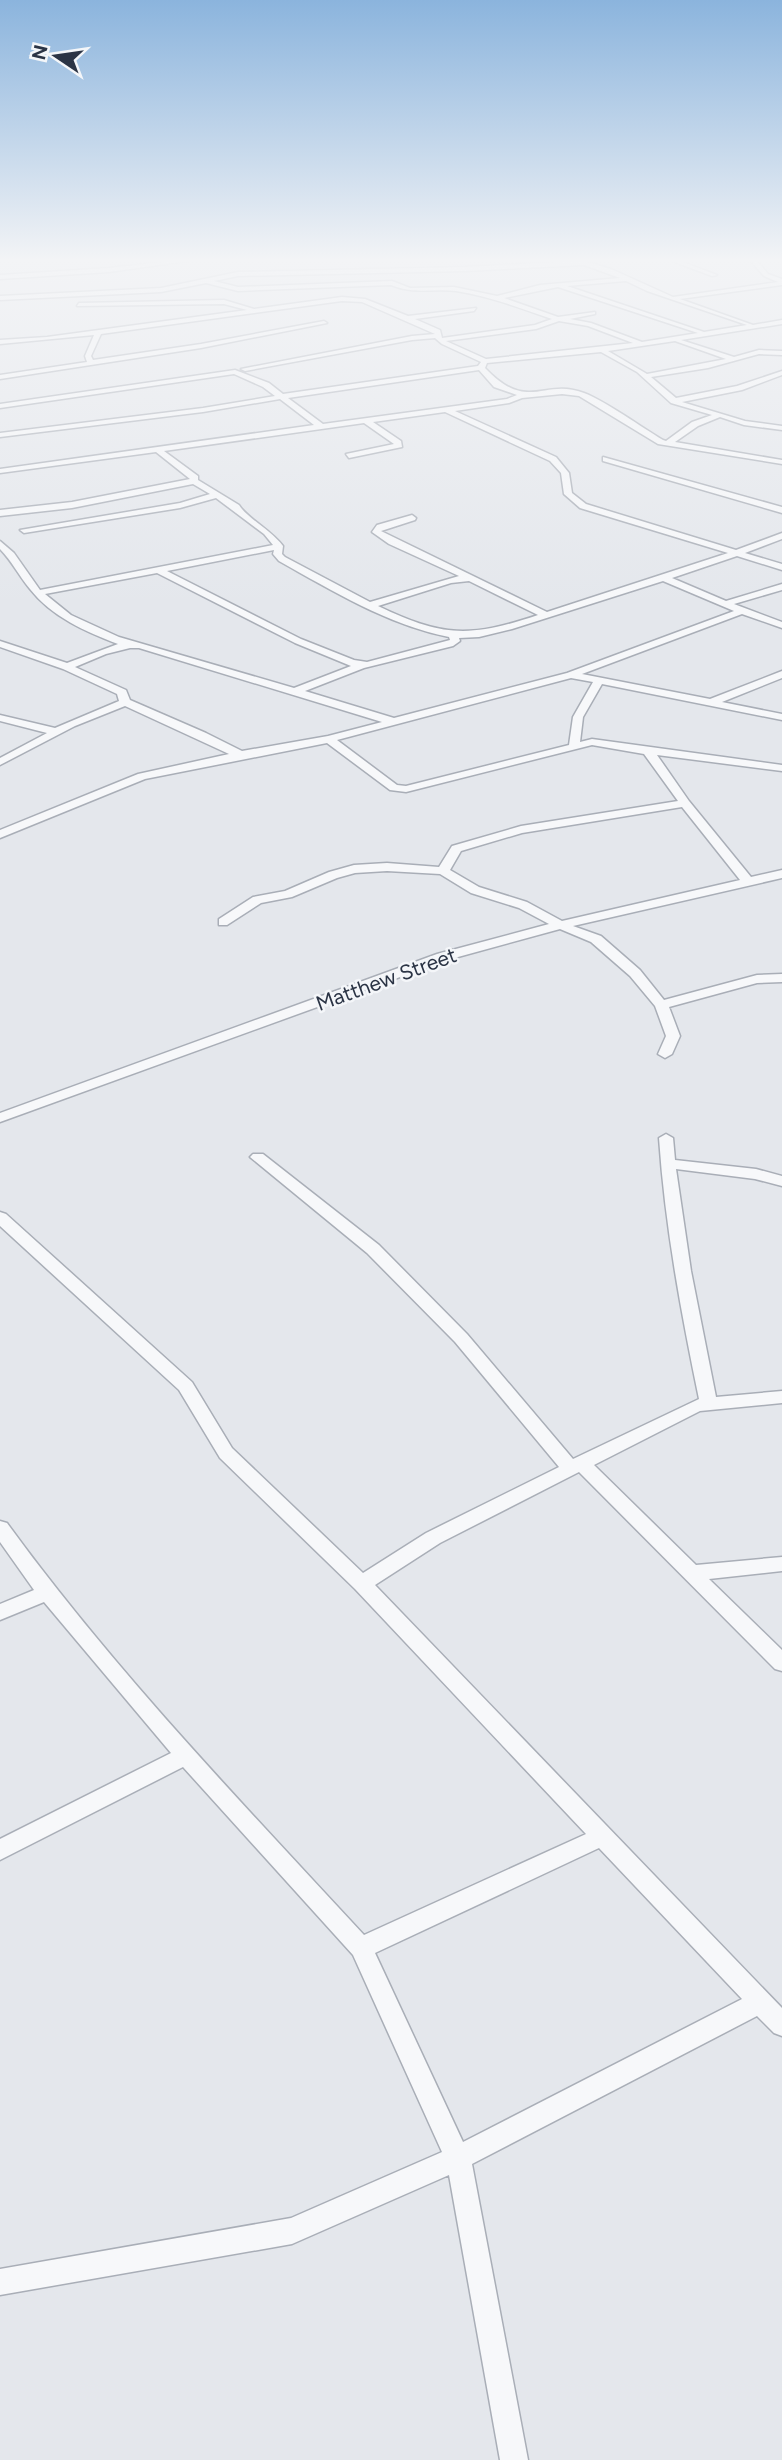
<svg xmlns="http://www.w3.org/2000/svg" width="782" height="2460" font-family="Figtree,sans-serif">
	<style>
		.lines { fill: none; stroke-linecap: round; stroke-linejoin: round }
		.minor-casing { stroke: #a9aeb7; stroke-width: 3 }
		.minor { fill: #f7f8fa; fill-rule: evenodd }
		.labels { text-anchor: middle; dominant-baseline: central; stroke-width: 5; stroke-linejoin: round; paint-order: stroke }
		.street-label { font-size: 21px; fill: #2b3445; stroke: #f4f6f9 }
	</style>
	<rect width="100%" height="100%" fill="#e4e7ec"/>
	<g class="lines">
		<g class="minor-casing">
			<path id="minor" d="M171,261H187L109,272L0,279V275L109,268Z
				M575,261H584L611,269L673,297L778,282L764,276L751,261H757L768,274L782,279V285L680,299L753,325L782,320V324L681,340L734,357L759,350L782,351V355L759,354L708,368L651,377L676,398L737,386L782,371V375L742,390L682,402L745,421L782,426V430L744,425L720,417L698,426L675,442L782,460V464L658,444L579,396L562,394L522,398L509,403L455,411L556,457L569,473L572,493L586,504L736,550L782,533V539L745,553L782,564V570L737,556L672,578L726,601L782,584V590L734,604L782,622V628L742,614L582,674L710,699L782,671V678L722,702L782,714V720L602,684L583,717L580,742L592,739L782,765V771L657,755L689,801L751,877L782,870V878L573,926L601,936L640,970L664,1000L757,975L782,974V982L757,983L669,1007L680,1036L672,1054L665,1058L658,1054L666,1036L655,1006L630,976L591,942L560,929L447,960L0,1122V1113L437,954L549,924L519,908L471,893L440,874L387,871L355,873L337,878L292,897L261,903L227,925H219V919L253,897L285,891L329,872L354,865L387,863L439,867L452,846L521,826L678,801L644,754L592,745L406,792L390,790L327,743L145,779L0,838V830L138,774L229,754L125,706L75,726L0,765V758L47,733L0,721V715L55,728L119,701L117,694L63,669L0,647V641L67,663L118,644C86,632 52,617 30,589C19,576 12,561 0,549V541L14,553L40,590L273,545L264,534L216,498L180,508L24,533L20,530L180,503L210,494L193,484L72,508L0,516V510L72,502L190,479L156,452L0,473V469L314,425L280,399L203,412L0,437V433L203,408L275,396L263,387L234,374L0,408V404L235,370L269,383L283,394L478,366L481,362L442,344L435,338L412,340L245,371L241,369L412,336L435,334L362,302L342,301L101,334L91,356L93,360L201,344L324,321L327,323L201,348L0,379V375L87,362L85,356L94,335L0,344V340L47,337L247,310L224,304L77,306L79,303L224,300L254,309L342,297L365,299L408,316L476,308L474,311L415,319L440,330L442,338L535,325L552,319C520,308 489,296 456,291C432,288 415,295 391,285L238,291L206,283L161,292L0,300V296L161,288L238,272L465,267ZM584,265L620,278L540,285L497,296L454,287L410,288L392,281L238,287L214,281L238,276L465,271ZM626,281L647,291L747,325L704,332L567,286ZM558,287L698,333L642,342L591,323L570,319L595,314V312L558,317L504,298ZM559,321L588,326L633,343L486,359L446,341L536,329ZM675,341L726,359L647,374L608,351ZM601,352L637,372L671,403L712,415L692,422L666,441L663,440C641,427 607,402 584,393C543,377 529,414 485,368L487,363ZM479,370L494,387L517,395L507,399L323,424L288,398ZM445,412L550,461L561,473L564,494L580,508L728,553L547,612L381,531L415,520L416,518L412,515L377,525L372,532L389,544L459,576L370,602L285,557L282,554L283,546C271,530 247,518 239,505L198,480V476L164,451L364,423L394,444L346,454L349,458L402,447L401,441L373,422ZM274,550L273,554L279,561C333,591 388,625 449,637L450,640L367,662L354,660L301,639L167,571ZM157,573L295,643L351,666L294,688L119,637L71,615L45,594ZM469,581L538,615C469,638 443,637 378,606L451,583ZM663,581L734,611L567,673L394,718L305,691L364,668L453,646L460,641L459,638L479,637L512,629ZM130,648H139L382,722L328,736L242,751L206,733L130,700L126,690L75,667L106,654ZM571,678L593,682L573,717L569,745L406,786L397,785L337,740ZM682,807L740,880L562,921L527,902L479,887L450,870L461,851L522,833Z
				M672,261H680L717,275L712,276Z
				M603,457L782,507V513L603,461Z
				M666,1134L673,1138L675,1160L756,1169L782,1176V1186L755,1179L676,1169L691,1271L716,1397L782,1391V1403L700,1411L594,1465L696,1565L782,1557V1571L709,1579L782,1650V1671L775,1669L579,1472L440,1543L375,1585L782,2008V2036L774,2033L757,2016L472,2164L528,2460H500L449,2175L292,2244L0,2295V2269L291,2218L442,2152L353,1955L183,1767L0,1860V1839L171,1753L44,1602L0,1620V1604L34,1590L0,1542V1521L7,1523C114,1670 241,1802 364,1935L586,1834L355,1589L220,1458L179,1390L0,1226V1212L6,1214L192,1382L232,1448L363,1573L426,1533L559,1467L455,1342L367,1253L250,1157L253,1154H263L379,1245L467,1334L573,1459L699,1399C681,1312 665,1226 659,1138ZM599,1848L742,1999L463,2142L375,1953Z"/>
		</g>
		<use href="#minor" class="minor"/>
	</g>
	<linearGradient id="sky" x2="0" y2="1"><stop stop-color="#8bb4dd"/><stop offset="0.43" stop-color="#f3f4f6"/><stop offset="1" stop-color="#f3f4f6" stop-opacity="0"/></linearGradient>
	<rect width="782" height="605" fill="url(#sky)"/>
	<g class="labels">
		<g class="street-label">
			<text transform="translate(386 979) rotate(-20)">Matthew Street</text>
		</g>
	</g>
	<g transform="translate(56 56) rotate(283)" stroke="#f4f6f9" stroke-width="5" paint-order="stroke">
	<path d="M0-5L12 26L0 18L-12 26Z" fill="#2b3445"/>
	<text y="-10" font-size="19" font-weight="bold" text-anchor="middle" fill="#2b3445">N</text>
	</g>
</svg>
